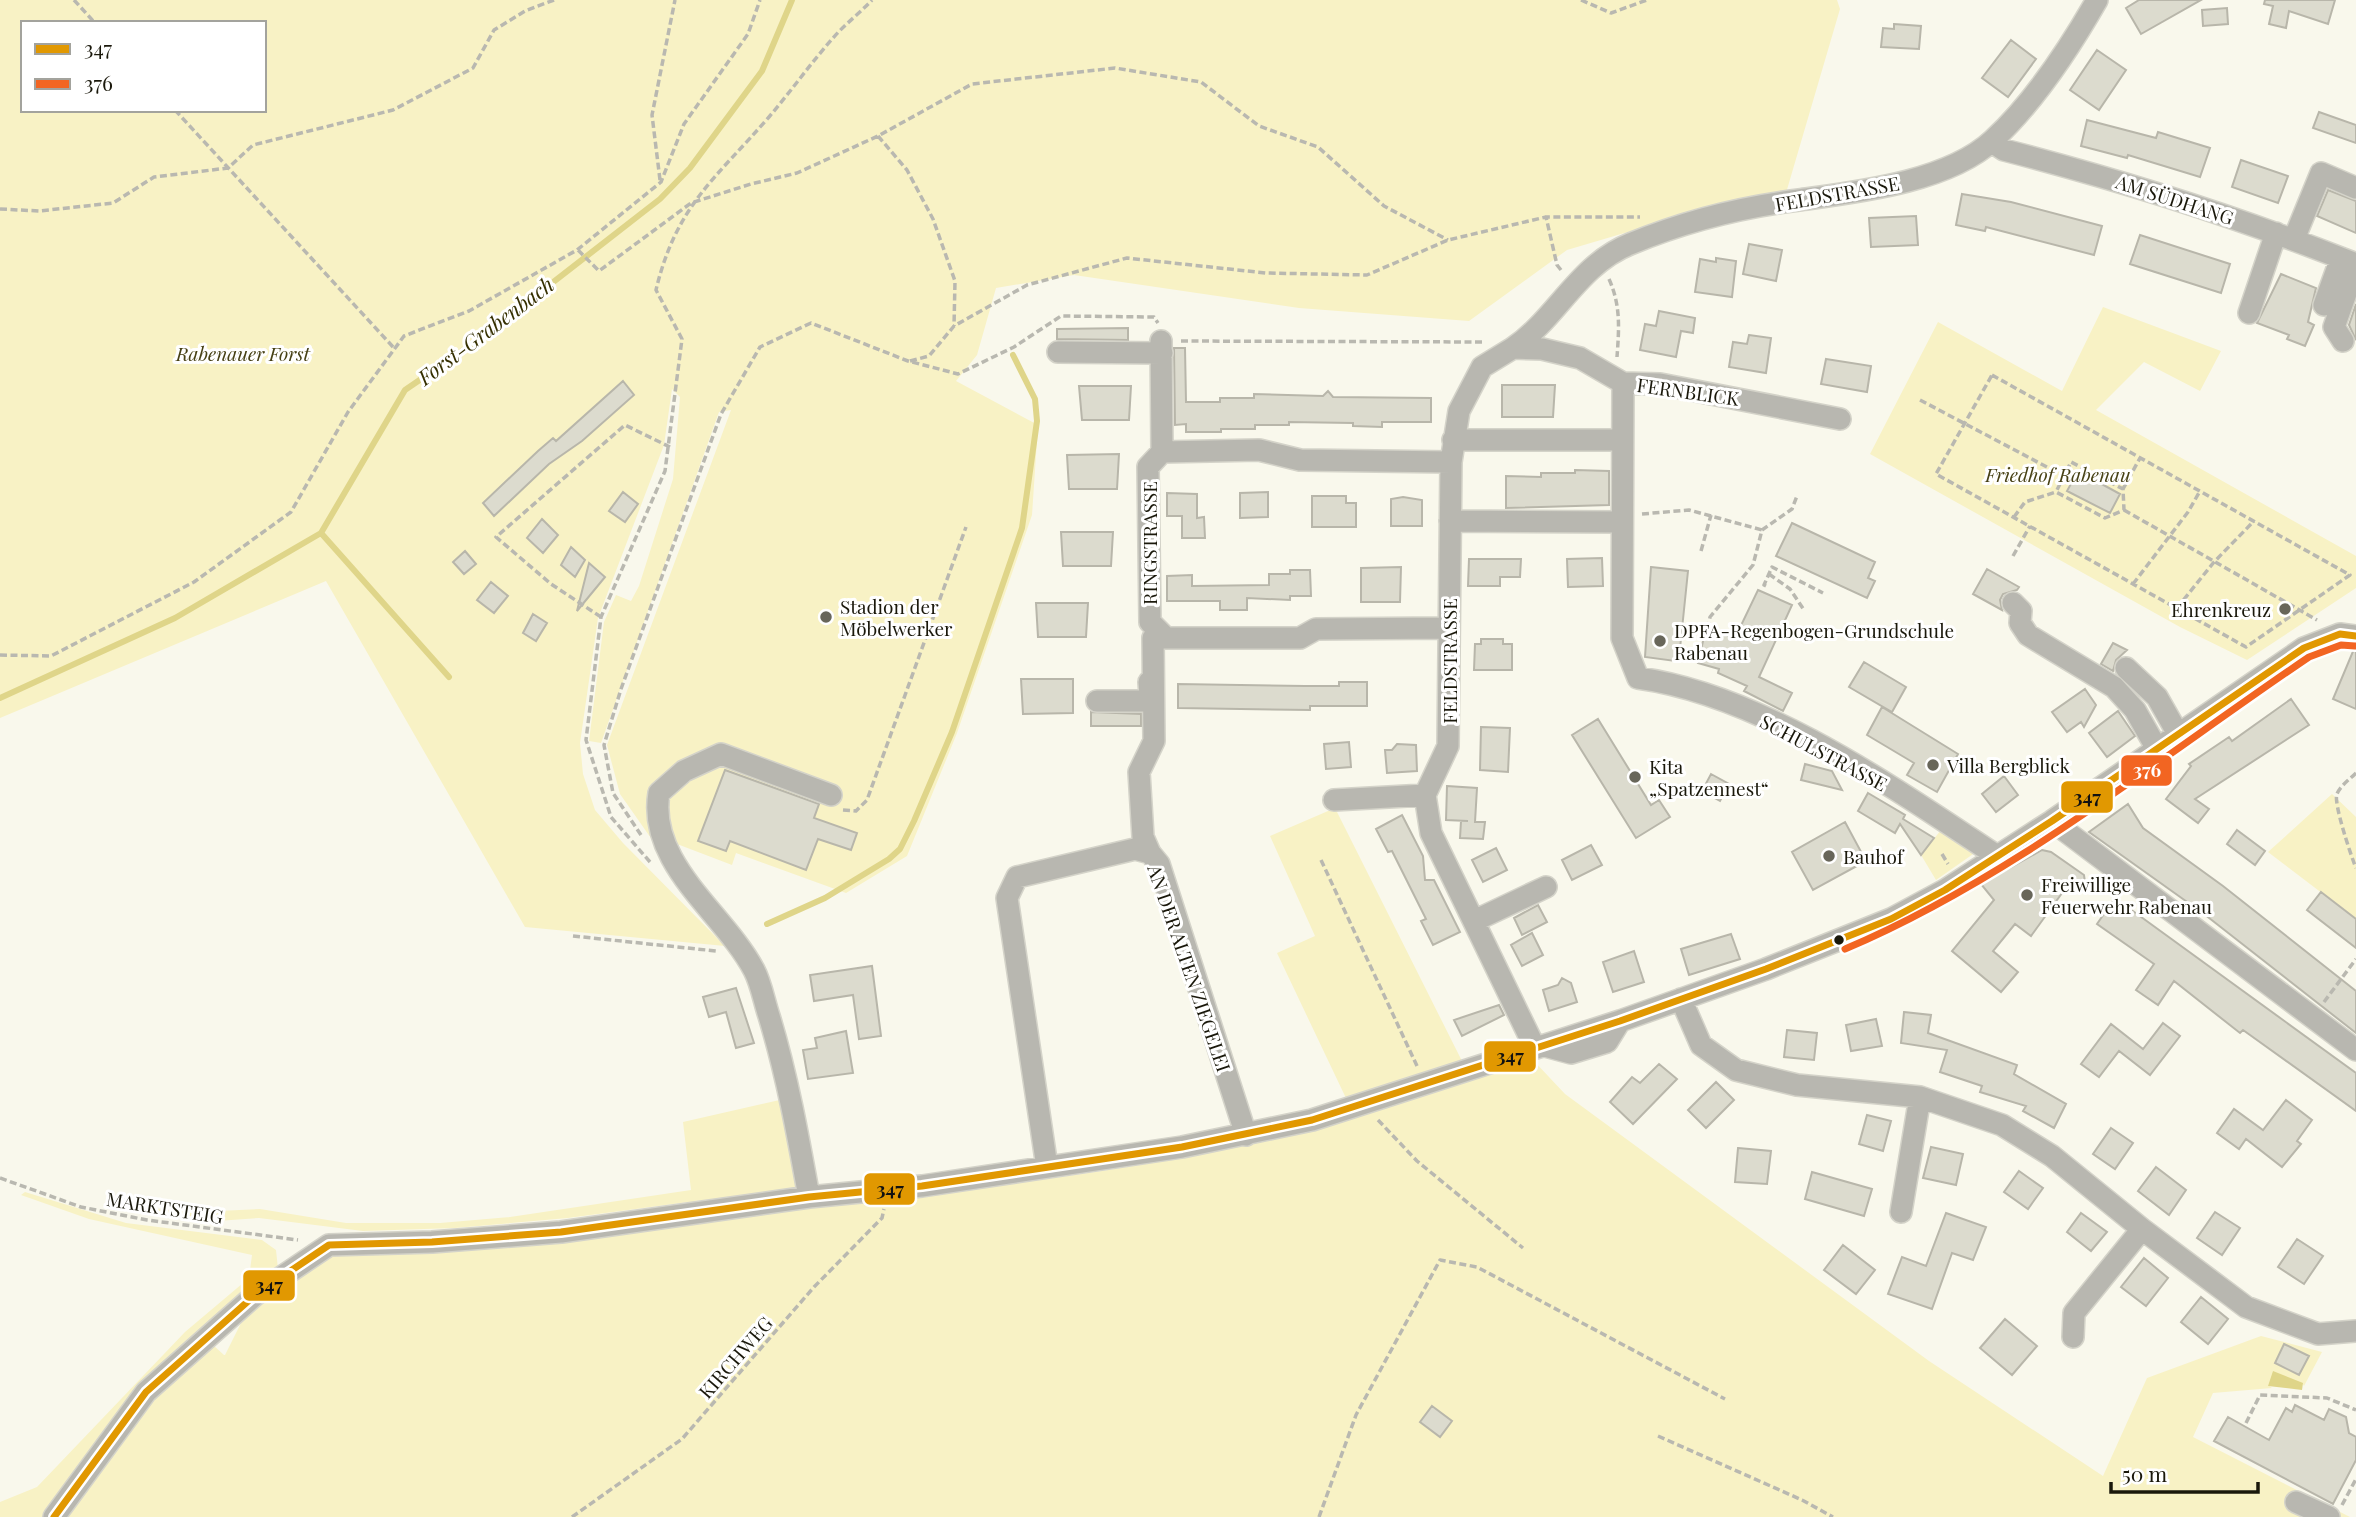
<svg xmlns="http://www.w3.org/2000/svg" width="2356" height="1517" font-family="'Playfair Display',serif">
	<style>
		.green { fill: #f8f2c5; fill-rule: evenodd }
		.water { fill: #dfd589 }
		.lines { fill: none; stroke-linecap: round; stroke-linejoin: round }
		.stream { stroke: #dfd589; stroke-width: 6 }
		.building { fill: #dcdbce; stroke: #b8b6aa; stroke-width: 2 }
		.minor-casing { stroke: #d4d3c9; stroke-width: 24 }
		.path { stroke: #b9b8b0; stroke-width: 3.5; stroke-dasharray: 7 3.5; stroke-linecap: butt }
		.minor { stroke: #b8b7b0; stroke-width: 21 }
		.bus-1-casing { stroke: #fff; stroke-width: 12 }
		.bus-2-casing { stroke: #fff; stroke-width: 12 }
		.bus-1 { stroke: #e19801; stroke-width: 7 }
		.bus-2 { stroke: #f26522; stroke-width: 7 }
		.poi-dot { fill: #68665a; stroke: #fff; stroke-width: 2.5 }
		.bus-dot { fill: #1a180b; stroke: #fff; stroke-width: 2.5 }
		.labels { text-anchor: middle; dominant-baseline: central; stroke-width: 6; stroke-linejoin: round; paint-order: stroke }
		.street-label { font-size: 19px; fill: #1a180b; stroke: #fff }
		.park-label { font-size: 19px; font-style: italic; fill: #474115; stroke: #fff }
		.poi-label { font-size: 19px; fill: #1a180b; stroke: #fff; text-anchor: start }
		.water-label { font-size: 21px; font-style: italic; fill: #352f01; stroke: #fff }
		.line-badge { stroke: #fff; stroke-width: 2.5 }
		.badge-label { font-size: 19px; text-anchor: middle; font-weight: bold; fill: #fff }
		.pale-badge-label { font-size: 19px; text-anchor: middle; font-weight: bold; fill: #111 }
	</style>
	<rect width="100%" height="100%" fill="#f9f8ec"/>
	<path class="green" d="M0,0H1837L1840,9L1786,193L1665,221L1567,250L1469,321L1299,308L1074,275L996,288L977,355L956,381L1038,425L1032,515L957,733L907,856L846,893L736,853L732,865L677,844L660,851L620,794L607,745L731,410L719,412L601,743L589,741L604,622L616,595L631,601L639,586L673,479L680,397L672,389L664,445L598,618L580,743L583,774L595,810L623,843L725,946L525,927L326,581L0,718ZM23,23H264V110H23Z
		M2103,307L2221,351L2200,391L2144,362L2096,410L2356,556V588L2247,660L2180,627L1870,454L1938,322L2062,391Z
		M2332,794L2356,817V919L2268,852Z
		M1335,808L1471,1079L1533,1060L1565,1094L1929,1361L2103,1476L2147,1378L2261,1336L2322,1352L2304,1386L2302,1383L2268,1385L2272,1388L2213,1393L2193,1437L2350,1517H0V1502L37,1487L185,1332L249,1278L252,1255L89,1219L21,1195L25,1192L126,1223L262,1240L276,1250L278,1269L329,1245L695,1213L688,1202L568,1218L455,1228L363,1231L259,1218L203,1222L101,1205L196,1212L260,1209L346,1223H440L510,1217L691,1190L683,1122L784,1099L803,1181L797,1191L694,1201L696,1213C855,1199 1017,1188 1174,1159C1235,1148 1295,1131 1354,1115L1277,953L1315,936L1270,836ZM246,1313L225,1355H224L213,1345Z
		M1941,830L1976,852L1936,880L1921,855Z"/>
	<path class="water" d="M2273,1371L2303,1383L2302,1390L2268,1386Z"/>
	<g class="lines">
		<path class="stream" d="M321,533L449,677
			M0,698L175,618L321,533L405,390L484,336L660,199L690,168L762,71L792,0
			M767,924L825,898L889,859L900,849L914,821L952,732L1022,528L1037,421L1035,399L1013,355"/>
	</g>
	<path class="building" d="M2139,0H2201L2141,34L2126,8Z
		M2265,0H2335L2328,24L2289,11L2286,28L2269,24L2273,6L2264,4Z
		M2227,8L2228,24L2203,26L2202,10Z
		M1894,24L1921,26L1919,49L1881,47L1883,28L1894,29Z
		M2011,40L2036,59L2008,97L1982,78Z
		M2097,50L2126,70L2099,110L2070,90Z
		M2319,112L2356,125V143L2313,128Z
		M2087,120L2156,138L2158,132L2210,148L2200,177L2128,155L2127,158L2081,146Z
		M2241,160L2288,176L2278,203L2232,187Z
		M2328,190L2356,201V233L2317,216Z
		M1962,194L2011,202L2102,226L2094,255L1986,227L1985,231L1956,225Z
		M1916,216L1918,245L1871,247L1869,218Z
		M2140,235L2230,264L2221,293L2130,264Z
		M1749,244L1782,250L1776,281L1743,274Z
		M1716,258L1736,261L1732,297L1695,292L1700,259L1716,262Z
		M2281,274L2316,288L2308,322L2314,325L2305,346L2287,339L2289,335L2257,323Z
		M2356,304V340L2349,325Z
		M1659,311L1695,318L1693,333L1681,331L1676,357L1640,350L1645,324L1656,326Z
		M1128,328V340L1057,339V329Z
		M1749,335L1771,338L1766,373L1729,367L1733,342L1747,344Z
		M1174,348H1185L1186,402H1220V398H1254V394L1323,396L1328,391L1333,397L1431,398V422H1382V427L1353,426V423L1289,422V425H1255V429H1221V432H1186V424L1175,425Z
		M1826,359L1871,366L1867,392L1821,384Z
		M623,381L634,395L582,441L549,464L494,516L483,503L538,451L553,438L556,441Z
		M1502,385H1555L1553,417H1502Z
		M1079,386H1131L1129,420H1082Z
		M1119,454L1117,489H1069L1067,455Z
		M1575,470L1609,471V505L1506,508V476L1541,477V473H1575Z
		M2078,471L2120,494L2110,513L2067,491Z
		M623,492L638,504L625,522L609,511Z
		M1268,492V517L1240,518V493Z
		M1167,493L1197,494V518L1204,517L1205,538H1182V516H1167Z
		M1312,496H1346V503H1356V527H1312Z
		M1403,497L1422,500V526H1391V499Z
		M542,519L558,535L543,553L527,538Z
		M1792,523L1875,562L1868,578L1875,581L1867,598L1776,556Z
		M1061,532H1113L1111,566H1063Z
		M571,547L585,560L575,577L561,565Z
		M465,551L476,564L464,574L453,562Z
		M1602,558L1603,586L1568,587L1567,559Z
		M1469,559H1521L1520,577H1500V586H1468Z
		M589,563L605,577L577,611Z
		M1401,567L1400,602H1361V568Z
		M1651,567L1688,571L1679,658L1676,657L1675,661L1645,657Z
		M1987,569L2019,587L2017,590L2003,594L2000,600L2002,610L1973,594Z
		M1290,570H1310L1311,596H1290V600L1247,598V610H1220V601H1167V576L1192,575V586L1269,585V574H1290Z
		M491,582L508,596L494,613L477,600Z
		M1758,590L1792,605L1759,677L1792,693L1783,711L1744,691L1747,686L1718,673L1719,669L1698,663L1706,628L1735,638Z
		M1036,603H1088L1086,637H1038Z
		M533,614L547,623L536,641L523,633Z
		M1481,639H1503V644H1512V670H1474L1475,644H1481Z
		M2113,643L2127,650L2116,660L2113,671L2101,664Z
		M2354,649H2356V709L2333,699Z
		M1864,662L1906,687L1892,712L1849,687Z
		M1021,679H1073V713L1023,714Z
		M1339,682H1367V706H1310V710L1178,708V684L1305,686H1339Z
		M2085,689L2096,705L2084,727L2081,722L2067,732L2052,712Z
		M2291,699L2309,725L2195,799L2209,809L2198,823L2166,799L2191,766L2189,764L2229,737L2232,741Z
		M1882,707L1958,754L1937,792L1907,775L1914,763L1867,735Z
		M2118,711L2135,736L2107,757L2089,733Z
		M1091,712L1141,714V726H1091Z
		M1598,719L1651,805L1659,800L1670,817L1636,838L1572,735Z
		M1481,727L1510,728L1508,772L1480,770Z
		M1349,742L1351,767L1326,769L1324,744Z
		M1397,744L1416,745L1417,771L1387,773L1385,750H1392Z
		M1805,764L1832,771L1842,790L1801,780Z
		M725,770L819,804L814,818L857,833L851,850L818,839L806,870L730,841L726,851L698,841Z
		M1711,774L1729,784L1720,801L1702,791Z
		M2004,776L2018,795L1996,812L1982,794Z
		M1447,786L1477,788L1475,822H1485L1483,839L1460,838L1461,821H1468L1446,820Z
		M1868,793L1905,815L1903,819L1934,838L1921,855L1900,824L1895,833L1858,811Z
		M2128,804L2143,828L2223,886L2356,991V1033L2204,914L2089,832Z
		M1402,815L1423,856L1425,880H1434L1460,932L1433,945L1421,921L1426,919L1392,851L1388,852L1376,829Z
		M1845,822L1866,861L1813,890L1792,852Z
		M2237,830L2265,851L2255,865L2227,844Z
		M1591,845L1602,865L1572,880L1562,860Z
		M1496,848L1507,870L1483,882L1472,860Z
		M2042,850L2051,852L2084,875L2085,882L2074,891L2065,889L2031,936L2015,924L1993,951L2018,972L2001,992L1952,951L1994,900L1981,884Z
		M2321,892L2356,919V948L2307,910Z
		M2115,898L2356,1073V1111L2243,1030L2240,1033L2174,981L2158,1005L2136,990L2154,964L2097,924Z
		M1538,905L1547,922L1522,935L1514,918Z
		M1532,933L1543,955L1522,966L1511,945Z
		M1731,934L1740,959L1689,975L1681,949Z
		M1634,951L1644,982L1613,992L1603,962Z
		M872,966L881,1036L859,1039L853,995L814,1001L810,975Z
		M1562,978L1571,983L1577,1002L1549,1011L1543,990L1558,985Z
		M736,988L754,1043L736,1048L726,1012L709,1017L703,997Z
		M1499,1005L1504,1015L1462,1036L1454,1020Z
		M1904,1012L1931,1015L1928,1033L2017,1065L2014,1074L2066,1104L2054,1128L2023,1111L2026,1106L1980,1092L1982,1086L1940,1072L1947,1050L1901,1043Z
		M1876,1019L1882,1046L1851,1051L1846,1025Z
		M2163,1023L2180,1036L2150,1075L2119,1051L2099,1077L2081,1064L2111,1024L2143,1049Z
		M1787,1030L1817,1033L1814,1060L1784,1057Z
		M846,1031L853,1073L808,1079L803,1050L817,1048L815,1038Z
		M1659,1064L1677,1079L1633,1124L1610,1102L1632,1077L1640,1083Z
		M1716,1082L1734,1100L1706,1128L1688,1110Z
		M2286,1100L2312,1120L2297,1141L2301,1144L2282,1167L2246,1139L2239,1149L2217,1133L2234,1109L2263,1130Z
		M1867,1115L1891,1121L1883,1151L1859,1144Z
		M2111,1128L2133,1143L2115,1169L2093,1154Z
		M1931,1147L1963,1154L1956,1185L1923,1178Z
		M1738,1148L1771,1151L1767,1184L1735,1182Z
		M2156,1167L2186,1190L2169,1215L2138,1191Z
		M2019,1171L2043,1188L2028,1209L2004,1192Z
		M1812,1172L1872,1189L1864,1216L1805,1199Z
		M2215,1212L2240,1228L2222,1255L2197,1238Z
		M1946,1213L1986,1227L1973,1260L1952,1253L1932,1309L1888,1294L1902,1257L1926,1266Z
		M2081,1213L2107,1232L2091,1251L2067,1232Z
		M2297,1239L2323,1256L2304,1284L2278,1267Z
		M1843,1245L1875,1270L1856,1294L1824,1270Z
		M2144,1258L2168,1278L2146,1306L2121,1287Z
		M2201,1297L2228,1319L2208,1344L2181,1322Z
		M2005,1319L2037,1346L2012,1375L1980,1348Z
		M2284,1344L2309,1356L2299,1375L2275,1363Z
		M2295,1405L2324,1420L2329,1409L2346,1417L2349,1433L2356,1437V1460L2333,1504L2214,1441L2228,1417L2269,1440L2286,1408L2292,1412Z
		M1432,1406L1452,1421L1440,1437L1420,1422Z"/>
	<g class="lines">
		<g class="minor-casing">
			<path id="minor" d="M1992,142L2004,150C2124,181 2241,218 2356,264
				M2294,239L2321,173L2356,188
				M2324,305L2341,258
				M2249,313L2276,233
				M1161,341L1162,452
				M2343,341L2334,327L2356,265
				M1513,348C1557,318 1578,265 1630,244C1683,222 1742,207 1799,200C1857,192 1948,182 1993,140C2034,102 2069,49 2097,0
				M1058,352L1162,353
				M1623,383L1622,638L1638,678C1762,695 1894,788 1997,856
				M1453,440H1621
				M1450,521L1621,522
				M2013,603L2021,611L2020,623L2028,635L2114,687L2135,710L2157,749
				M1448,628L1316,629L1300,638H1166L1150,622L1148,467L1162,452L1259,450L1300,460L1451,462
				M2126,668L2157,697L2178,734
				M1097,701H1143L1150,695L1149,682
				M1334,800L1425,795
				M2052,821L2356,1050
				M1150,853L1143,837L1139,772L1154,741L1153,638
				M1474,921L1546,887
				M1681,999L1701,1045L1736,1070L1797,1085L1920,1097L2002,1125L2052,1156L2142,1229L2246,1307L2318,1334L2356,1331
				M1545,1046L1571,1053L1607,1042L1620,1021
				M1535,1048L1431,833L1425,795L1448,746L1451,462L1459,411L1482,367L1513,348L1542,349L1580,358L1623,383L1660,384L1840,419
				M1047,1167L1007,898L1017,877L1135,849L1150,853L1159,864L1246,1135
				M809,1197C798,1136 787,1075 769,1016C764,1001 761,983 754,970C724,913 647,864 659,793L684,771L721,754L831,795
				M1901,1212L1920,1097
				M2073,1337L2074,1313L2142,1229
				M2296,1502L2329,1517
				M54,1517L146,1392L255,1295L329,1245L432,1242L561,1232L809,1197L922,1186L1182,1147L1312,1120L1620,1021L1766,969L1891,919L1945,890L2052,821L2304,648L2340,634L2356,636"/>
		</g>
		<path class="path" d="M74,0L95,23
			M1581,0L1611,13L1647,0
			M175,110L394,348
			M878,136L907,170L933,219L955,281L954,326
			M660,180L652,115L675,0
			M0,209L39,211L113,203L154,177L228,168L253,145L393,110L473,68L494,30L525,11L554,0
			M578,250L599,271L691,203L751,184L797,173L878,136L972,84L1115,68L1201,82L1259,126L1318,147L1384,206L1448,240
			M1561,270L1557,265L1546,217H1640
			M1609,279C1621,306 1619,329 1617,357
			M1181,341L1482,342
			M910,361L929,356L954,326L1027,285L1127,258L1266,273L1367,275L1448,240L1546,217
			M1992,375L2350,575L2246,647L1936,474Z
			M1920,400L2064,476
			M2123,489L2140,458
			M2124,510L2317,620
			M1642,514L1689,510L1762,530
			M2014,517L2025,502L2056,492L2105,518L2124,510L2123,489L2071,462L2056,492
			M1701,551L1711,515
			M2013,556L2030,526
			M1769,574L1790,589L1804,610
			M2133,584L2188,512L2200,491
			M1766,586L1764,585L1772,567L1823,593
			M2177,608L2214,562L2254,521
			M601,617L551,584L496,537L625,425L670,447
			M1708,629L1710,617L1753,565L1762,530L1792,509L1797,496
			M0,655L51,656L194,582L291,512L348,412L404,336L469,311L577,250L661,182L684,124L748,34L760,0
			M2356,773C2350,779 2340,786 2337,794C2333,802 2351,856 2356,868
			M843,810L856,811L867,800L966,527
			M641,835L613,793L604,745L621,689L721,414L760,347L811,323L908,361L958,374L1014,347L1061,316L1154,317L1158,323
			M1942,854L1948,864
			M1321,860L1417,1066
			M650,862L611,817L586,740L601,617L665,471L682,339L656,290C676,206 715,179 769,117C791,91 811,63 833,38C845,24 860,13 872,0
			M573,936L716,951
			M2324,1002L2356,959
			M1378,1120L1417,1161L1523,1248
			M0,1178L81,1207L147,1220L298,1240
			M2246,1423L2260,1395L2327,1398L2356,1410
			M1658,1436L1802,1500L1833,1517
			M2342,1505L2356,1479
			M572,1517L682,1439L814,1287L882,1218L884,1209
			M1319,1517L1356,1415L1440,1260L1477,1267L1725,1399"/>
		<use href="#minor" class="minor"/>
		<g class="bus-1-casing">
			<path id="bus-1" d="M54,1517L146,1392L255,1295L329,1245L432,1242L561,1232L809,1197L922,1186L1182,1147L1312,1120L1620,1021L1766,969L1891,919L1945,890L2052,821L2304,648L2340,634L2356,636"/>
		</g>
		<g class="bus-2-casing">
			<path id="bus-2" d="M1845,949C2009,880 2161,757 2309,657L2341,645L2355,646"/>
		</g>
		<use href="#bus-1" class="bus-1"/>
		<use href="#bus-2" class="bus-2"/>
	</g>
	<g class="poi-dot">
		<circle cx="2285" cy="609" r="7"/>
		<circle cx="826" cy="617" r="7"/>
		<circle cx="1660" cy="641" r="7"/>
		<circle cx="1933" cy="765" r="7"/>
		<circle cx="1635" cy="777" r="7"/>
		<circle cx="1829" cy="856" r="7"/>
		<circle cx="2027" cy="895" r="7"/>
	</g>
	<circle class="bus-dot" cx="1839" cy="940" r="6"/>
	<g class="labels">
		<g class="street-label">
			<text transform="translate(1837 193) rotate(-10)">FELDSTRASSE</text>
			<text transform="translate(2175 199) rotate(18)">AM SÜDHANG</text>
			<text transform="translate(1688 391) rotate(8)">FERNBLICK</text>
			<text transform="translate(1149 543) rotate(-90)">RINGSTRASSE</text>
			<text transform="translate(1449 661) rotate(-90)">FELDSTRASSE</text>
			<text transform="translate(1824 752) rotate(28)">SCHULSTRASSE</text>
			<text transform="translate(1190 968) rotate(71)">AN DER ALTEN ZIEGELEI</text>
			<text transform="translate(165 1207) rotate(9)">MARKTSTEIG</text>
			<text transform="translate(735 1357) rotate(-49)">KIRCHWEG</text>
		</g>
		<g class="park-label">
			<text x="243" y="353">Rabenauer Forst</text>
			<text x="2058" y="474">Friedhof Rabenau</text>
		</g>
		<g class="poi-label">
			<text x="840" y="606">Stadion der<tspan x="840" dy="22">Möbelwerker</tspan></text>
			<text x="2271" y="609" text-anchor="end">Ehrenkreuz</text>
			<text x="1674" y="630">DPFA-Regenbogen-Grundschule<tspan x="1674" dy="22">Rabenau</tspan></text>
			<text x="1947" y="765">Villa Bergblick</text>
			<text x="1649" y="766">Kita<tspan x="1649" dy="22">„Spatzennest“</tspan></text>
			<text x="1843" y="856">Bauhof</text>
			<text x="2041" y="884">Freiwillige<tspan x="2041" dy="22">Feuerwehr Rabenau</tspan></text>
		</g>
		<g class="water-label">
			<text transform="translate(485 330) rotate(-37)">Forst-Grabenbach</text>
		</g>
	</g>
	<g class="line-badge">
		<rect x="2120" y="754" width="53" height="33" rx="7" fill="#f26522"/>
		<rect x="2060" y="780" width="54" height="34" rx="7" fill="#e19801"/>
		<rect x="1483" y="1040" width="54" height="33" rx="7" fill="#e19801"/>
		<rect x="863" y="1172" width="53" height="34" rx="7" fill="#e19801"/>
		<rect x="242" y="1269" width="54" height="33" rx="7" fill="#e19801"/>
	</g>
	<g class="badge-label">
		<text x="2147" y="777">376</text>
	</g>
	<g class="pale-badge-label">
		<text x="2087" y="804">347</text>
		<text x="1510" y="1063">347</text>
		<text x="890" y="1196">347</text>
		<text x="269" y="1292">347</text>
	</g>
	<rect x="21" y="21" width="245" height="91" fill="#ffffff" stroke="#a3a39d" stroke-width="2"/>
	<rect x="35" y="44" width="35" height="10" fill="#e19801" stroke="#a3a39d" stroke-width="2"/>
	<text x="84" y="56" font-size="21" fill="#1a180b">347</text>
	<rect x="35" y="79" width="35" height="10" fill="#f26522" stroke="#a3a39d" stroke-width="2"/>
	<text x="84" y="91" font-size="21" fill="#1a180b">376</text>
	<path d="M2111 1482v10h147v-10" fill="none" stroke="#1a180b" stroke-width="3.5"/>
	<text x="2122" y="1482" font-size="21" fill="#1a180b" stroke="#ffffff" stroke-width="5" paint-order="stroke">50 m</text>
</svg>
